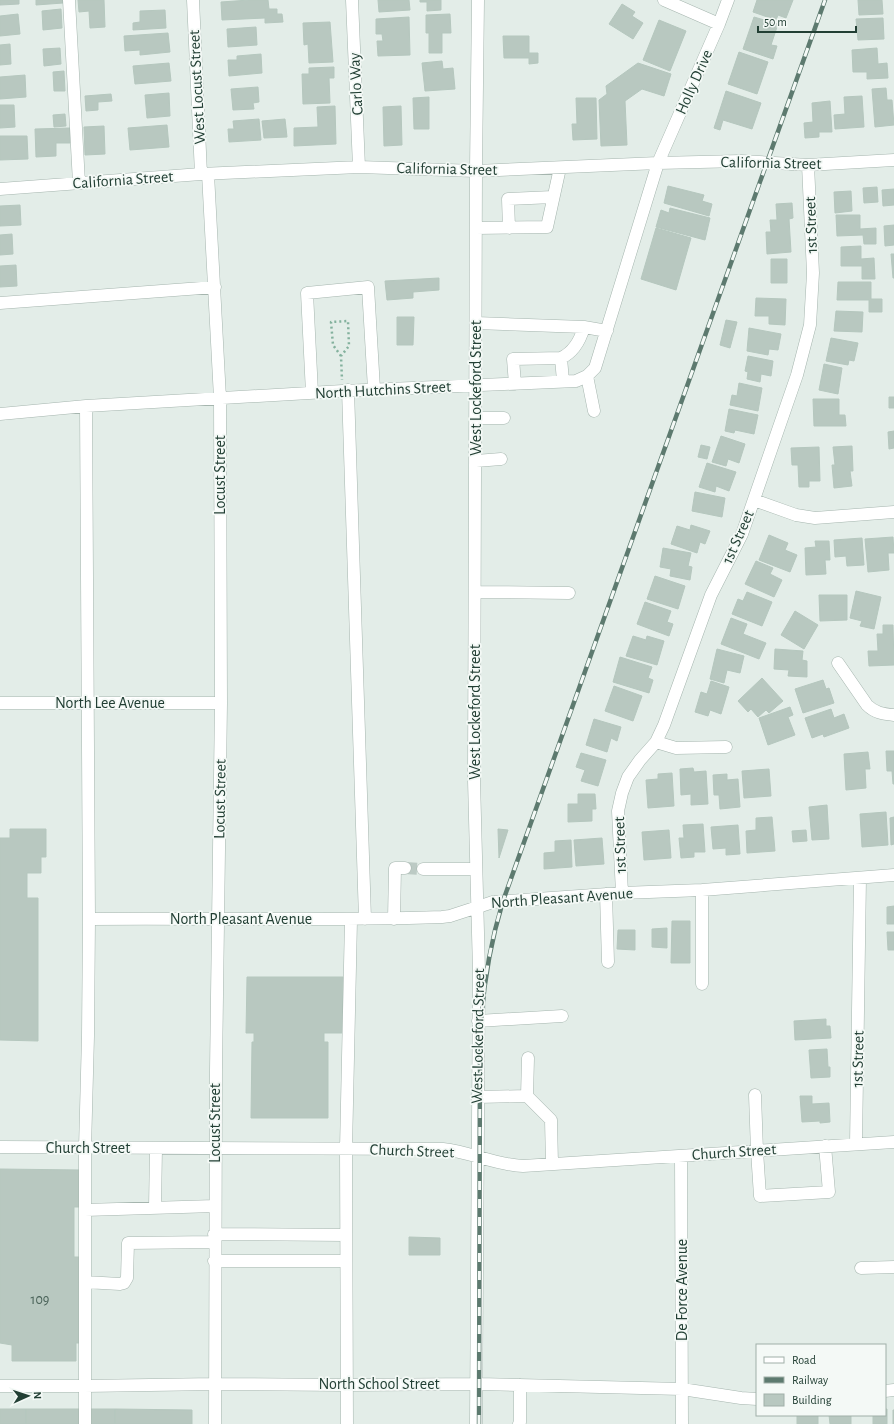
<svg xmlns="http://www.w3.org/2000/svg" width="894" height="1424" font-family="'Alegreya Sans',sans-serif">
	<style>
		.building { fill: #b8c8c0; stroke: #b5c7be }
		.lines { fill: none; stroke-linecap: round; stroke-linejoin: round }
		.minor-tunnel { stroke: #bccac4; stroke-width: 12; stroke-dasharray: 12 6; stroke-linecap: butt }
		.minor-casing { stroke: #a5b5ae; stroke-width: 13 }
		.path { stroke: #83b19d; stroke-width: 2.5; stroke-dasharray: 2 3; stroke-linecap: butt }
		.minor { stroke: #fff; stroke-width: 12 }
		.rail-casing { stroke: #5d7a6f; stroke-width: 4.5 }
		.rail { stroke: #f4f9f6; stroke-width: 3; stroke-dasharray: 9; stroke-linecap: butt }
		.labels { text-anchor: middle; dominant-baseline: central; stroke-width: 3.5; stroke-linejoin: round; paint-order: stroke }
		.number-label { font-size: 14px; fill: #486157 }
		.street-label { font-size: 16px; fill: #223f34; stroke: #f4f9f6 }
	</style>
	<rect width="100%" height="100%" fill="#e3ede8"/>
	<path class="building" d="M0,0H19V4L0,5Z
		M36,0H63V3L36,5Z
		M78,0H104L105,27L90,28L89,11L79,12Z
		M249,0H268L269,9H277V14H282L283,22L265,23V18L222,20L221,2Z
		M378,0H409L410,10L379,12Z
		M420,0H441V10L427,11V2H420Z
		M757,0H793L786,18L778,15L776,20L753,12Z
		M858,0H882L883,14L859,15Z
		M622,4L635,12L632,16L643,23L633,39L609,24Z
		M61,9L62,28L43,30L42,11Z
		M165,10L166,28L133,30V23L140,22V11Z
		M18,14L20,34L0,36V16Z
		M450,14L451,33H442V53H429V33H426V15Z
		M409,17L410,55L378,56L377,41H383L382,34H376V19Z
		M754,17L778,24L771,45L777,46L773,59L743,49Z
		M883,18L884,39L858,40L856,19Z
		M659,20L686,31L670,71L643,60Z
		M330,22L333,62L309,63L308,44L304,45L303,23Z
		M256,27L257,45L228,47L227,29Z
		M168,33L170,52L140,55V50L125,51L124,36Z
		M503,36H529V53H538V63L529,64V58H504Z
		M10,44L11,64L0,65V45Z
		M60,48L61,64L44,66L43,49Z
		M877,48L878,64L887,63L888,78L867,79V72H853L852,50Z
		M739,52L768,62L757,94L728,84Z
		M261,54L262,73L229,76L228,60H237V56Z
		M442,61L443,69L453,68L455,89L425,91L422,63Z
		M169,63L171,81L135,84L133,66Z
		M638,63L671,74L664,96L642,89L625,101L627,145L601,146L599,100L607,94L606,86Z
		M334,67V78H329L330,103L303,104L302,74H309V68Z
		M64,71L65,91H54L53,72Z
		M25,75L26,97L0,99V77Z
		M258,87L259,102L253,103L254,109L233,110L231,89Z
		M886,88L887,100H892L894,125L875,127L872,89Z
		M726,91L761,103L752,129L723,120L720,130L714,128Z
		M169,93L170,116L147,118L145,95Z
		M111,94L112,101L98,102V110L86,111L85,96Z
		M862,96L864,127L835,129L834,115L845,114L844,97Z
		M429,97V129H414L413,98Z
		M576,98H596L597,139L573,140L572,124H577Z
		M830,101L832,132H819V137L805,138L804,123L813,122L812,103Z
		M0,105H14L15,127L0,128Z
		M335,106L336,144L294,146V128L318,127L317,107Z
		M401,106L402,145L384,146L383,107Z
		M65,114L66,126L54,127L53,115Z
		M259,119L261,140L229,142L228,129H234L233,121Z
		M285,119L287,137L264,138L262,121Z
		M167,125L169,147L130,150L128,128Z
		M104,126L105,154L85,155L84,127Z
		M70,128V143H56V156L36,157L35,129Z
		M0,136H27L28,159L0,160Z
		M668,186L704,195L702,201L712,204L709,216L664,203Z
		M877,187L878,202L864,203L863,188Z
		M894,189V205L883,206L882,190Z
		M851,191L852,211L835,213L834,192Z
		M792,203L793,218L789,219L791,252L767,254L766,232H771L770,220H777L776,204Z
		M20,205L21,225L0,226V206Z
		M670,208L710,218L705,240L656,227L661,210L669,213Z
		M836,215H860V229L876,228V244H864L863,235L837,236Z
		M894,225V245L885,246L884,226Z
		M656,228L691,238L676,290L641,279Z
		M12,234L13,254L0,255V235Z
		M861,246V259L874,258L875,279H862V266H841V247Z
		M891,254H894V278H893Z
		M771,259H787V283H771Z
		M16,265L17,286L0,287V266Z
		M439,278V290L413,292V298L387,300L385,281Z
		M838,282H871V299H882V312H869V300H837Z
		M756,298L786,299L785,325L769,324V316H755Z
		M836,311L863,312L862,332L834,331Z
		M397,317H414L413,345H397Z
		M726,320L737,322L730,348L720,345Z
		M749,328L781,334L778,350L769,349L768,355L747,351Z
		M831,338L858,343L854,361L849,360L848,365L826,361Z
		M748,356L773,361L771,376L761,374L760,382L747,379L748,372L745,371Z
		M824,364L842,368L838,394L819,390Z
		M739,383L762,388L758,411L730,405L732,395L737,396Z
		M889,397H894V408H889Z
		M813,399H839V415H845L846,426H814Z
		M729,409L758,415L754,434L735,430L734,433L725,431Z
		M894,431V448L889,449L888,432Z
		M721,436L745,444L739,463L728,459L726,466L712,462Z
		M701,445L710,447L707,459L698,457Z
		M852,446L853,471H850L852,486L834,488L832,465H835L833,447Z
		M819,447L820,481H809V487H799L798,465H792L791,448Z
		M707,463L736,472L729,491L716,486L715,492L699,487Z
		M695,492L725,498L722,517L692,511Z
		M691,525L710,531L705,544L700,542L697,553L671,544L677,526L690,530Z
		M769,535L788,543L785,550L797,555L790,572L759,560Z
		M893,537L894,553H888L889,570L868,572L865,539Z
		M862,538L864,565L847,566L846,556L835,557L834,540Z
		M815,541H829L830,560H825L826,574L806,575L805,548L816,547Z
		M663,548L691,553L688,566L692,567L690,580L670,576L671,569L660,567Z
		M756,561L773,568L770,574L782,580L774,597L745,584Z
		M655,576L685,586L678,609L647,599Z
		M856,591L881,597L874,629L860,626L862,621L850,618Z
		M747,592L772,602L762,626L732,614L738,599L743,601Z
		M819,595H847V620L820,621Z
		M645,602L671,611L667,622L673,624L669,636L637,624Z
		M795,611L818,625L804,649L781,635Z
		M731,618L747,624L743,634L766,643L759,659L721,644Z
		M883,625H893L894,665L869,666L868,651H878L877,634H883Z
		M633,636L646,640L647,636L664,641L657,665L626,656Z
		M717,649L744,656L740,673L727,670L724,683L710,679Z
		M775,649L803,651L802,660L807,661V677L788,676L789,670L774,669Z
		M620,657L652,667L648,678L653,680L649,693L613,682Z
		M762,678L783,701L769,713L766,710L758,717L751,709L748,712L738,701Z
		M823,680L826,689L829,688L834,703L803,713L795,689Z
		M711,681L729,687L721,714L710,710L708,716L695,712L701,692L707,694Z
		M614,686L642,696L633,721L605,711Z
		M790,707L793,715L788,717L795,735L768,745L759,718Z
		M831,709L834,718L844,714L849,728L824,737L823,734L812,738L805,718Z
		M594,719L621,727L617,741L611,738L607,752L586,745Z
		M886,751H894V784H893L892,771H887Z
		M868,752L870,769H865L866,788L846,790L844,754Z
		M581,753L606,760L598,786L581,781L585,770L576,767Z
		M693,768L694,772L706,771L708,804L691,805V794L681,795L680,769Z
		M769,769L771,796L744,798L742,771Z
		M672,773L674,806L648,808L646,780L658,779V774Z
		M727,774V780L738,779L740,807L720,809L719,795H714L713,775Z
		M578,794H595L596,809H592V821L568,822V804H578Z
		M827,805L829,839L812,840L809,807Z
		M886,812L888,845L862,847L860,814Z
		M772,817L775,851L747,853L746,831L756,830V818Z
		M894,817V844L891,845L890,818Z
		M703,824L705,852H694V857L681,858L679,838H684L683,825Z
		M738,825L740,854L726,855V848L713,849L711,827Z
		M10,829H46V857H41V873H27V898H38V1041L0,1040V838H10Z
		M498,829L508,830L499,858Z
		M669,830L671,858L644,860L642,832Z
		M806,830L807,841L793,842L792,831Z
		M602,838L604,864L576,866L574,840Z
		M571,840L572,867L544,869V853L555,852V841Z
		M894,906V924H887V907Z
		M672,921H690V963H671Z
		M667,928V948L652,947V929Z
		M618,930H635V950L617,949Z
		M887,932H894V950H888Z
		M247,977H343L342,1033H324V1042H328V1118H251L252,1042H254V1033H246Z
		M826,1019V1026H830L831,1038L795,1040L794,1021Z
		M827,1049L828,1067H830V1077L811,1078L809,1050Z
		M800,1096H812V1104L829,1103L830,1122L820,1123V1121L802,1122Z
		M0,1169L81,1170V1207H74V1257H80V1343H76V1361H12V1345L0,1343Z
		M409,1237L440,1238V1255H409Z
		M0,1409H26V1424H0Z
		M26,1409H79V1424H26Z
		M91,1409H115V1424H91Z
		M115,1409L192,1410V1424H115Z
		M885,1409H887V1424H873V1415H885Z
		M893,1410H894V1424H893Z
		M797,1415H818V1424H797Z
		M829,1415H851V1424H830Z"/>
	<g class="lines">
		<path class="minor-tunnel" d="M405,868L423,869"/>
		<g class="minor-casing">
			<path id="minor" d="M69,0L79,183
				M193,0L201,174
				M352,0L359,167
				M664,0L719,24
				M208,174L220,398L221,703L216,1070L215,1424
				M0,189L201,174L359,167L476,171L658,163L741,161L808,165L894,160
				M476,228L547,227L560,168
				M509,228L508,199L553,197
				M0,303L215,287
				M476,323L584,327L607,331
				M587,376L594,411
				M563,381L561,358C574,352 580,341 584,327
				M515,384L513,359L561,358
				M348,390L365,919
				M312,393L307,293L368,287L374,389
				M0,414L86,406L343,391L576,381L587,376L595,368L658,163L719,24L728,0
				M476,418H504
				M476,461L501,459
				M754,500L796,515L815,518L894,512
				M476,592L569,593
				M838,663L867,705C875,713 883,714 894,715
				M0,703H221
				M656,742L676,748L726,747
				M423,869H476
				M622,893L618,811L622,793L628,777L640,760L656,742L664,725L711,595L742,534L797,375L810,325L813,273L808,165
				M606,894L608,962
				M89,919C207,918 324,921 442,917L450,916L493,902L622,893L702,890L894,875
				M394,919L395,868H405
				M702,984V890
				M478,1021L562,1016
				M755,1095L757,1151L760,1196L829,1192L825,1146
				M527,1096L528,1058
				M477,1097L527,1096L551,1120L552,1164
				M856,1144L860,878
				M0,1147L443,1149C471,1152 495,1165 523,1166L894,1142
				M681,1156L682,1424
				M155,1208L156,1148
				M85,1210L215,1206
				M214,1234L346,1235
				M214,1261H346
				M861,1268L894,1267
				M85,1282L120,1284L124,1283L127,1278L128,1243L214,1242
				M0,1386H85L215,1384L346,1385L479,1384L682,1389L741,1398L757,1399
				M885,1391L894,1390
				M85,1424V1148L88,1036L89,919L86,406
				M347,1424L346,1149L351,920
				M476,1424L479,971L474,780L476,169L478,0
				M519,1424L520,1422V1385"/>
		</g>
		<path class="path" d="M341,356L333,345L331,322L348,321L349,346L341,356L342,380"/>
		<use href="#minor" class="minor"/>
		<g class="rail-casing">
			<path id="rail" d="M479,1424L480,1040C482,992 489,947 503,901L825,0"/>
		</g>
		<use href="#rail" class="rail"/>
	</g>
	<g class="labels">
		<g class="number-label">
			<text x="40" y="1300">109</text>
		</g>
		<g class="street-label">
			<text transform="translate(694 82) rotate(-66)">Holly Drive</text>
			<text transform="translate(356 84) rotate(-93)">Carlo Way</text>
			<text transform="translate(197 87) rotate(-93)">West Locust Street</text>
			<text transform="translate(771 163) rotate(1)">California Street</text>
			<text transform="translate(447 169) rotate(1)">California Street</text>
			<text transform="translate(123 180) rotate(-4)">California Street</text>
			<text transform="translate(811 225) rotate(-92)">1st Street</text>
			<text transform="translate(476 388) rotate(-90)">West Lockeford Street</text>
			<text transform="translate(383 390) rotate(-3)">North Hutchins Street</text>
			<text transform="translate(220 475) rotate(-90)">Locust Street</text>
			<text transform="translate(738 537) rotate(-66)">1st Street</text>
			<text x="110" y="703">North Lee Avenue</text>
			<text transform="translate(475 712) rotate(-90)">West Lockeford Street</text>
			<text transform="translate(220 799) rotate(-89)">Locust Street</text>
			<text transform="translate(620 845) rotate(-92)">1st Street</text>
			<text transform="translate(562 898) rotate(-4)">North Pleasant Avenue</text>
			<text x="241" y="919">North Pleasant Avenue</text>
			<text transform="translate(478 1036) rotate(-89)">West Lockeford Street</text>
			<text transform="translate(858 1059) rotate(-89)">1st Street</text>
			<text transform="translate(215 1123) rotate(-90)">Locust Street</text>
			<text x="88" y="1148">Church Street</text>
			<text transform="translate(412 1151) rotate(2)">Church Street</text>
			<text transform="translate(734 1152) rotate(-4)">Church Street</text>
			<text transform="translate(682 1290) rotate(-90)">De Force Avenue</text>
			<text x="379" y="1384">North School Street</text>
		</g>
	</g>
	<rect x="756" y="1344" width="130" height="72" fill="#f4f9f6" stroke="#a0afa8"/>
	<rect x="764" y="1357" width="20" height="6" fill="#ffffff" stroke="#a0afa8"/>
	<text x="792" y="1364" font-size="12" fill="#223f34">Road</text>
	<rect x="764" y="1377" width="20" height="6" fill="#5d7a6f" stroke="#a0afa8"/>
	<text x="792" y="1384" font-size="12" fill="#223f34">Railway</text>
	<rect x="764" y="1394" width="20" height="12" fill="#b8c8c0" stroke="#a0afa8"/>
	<text x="792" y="1404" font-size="12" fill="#223f34">Building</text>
	<g transform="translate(28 1396) rotate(87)" stroke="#f4f9f6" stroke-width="3" paint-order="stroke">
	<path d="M0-3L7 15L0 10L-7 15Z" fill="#223f34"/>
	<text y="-6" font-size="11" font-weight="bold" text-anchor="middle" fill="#223f34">N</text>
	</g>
	<path d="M758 26v6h98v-6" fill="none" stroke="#223f34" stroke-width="2"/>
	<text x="764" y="26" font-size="12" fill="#223f34" stroke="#f4f9f6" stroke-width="3" paint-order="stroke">50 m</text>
</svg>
